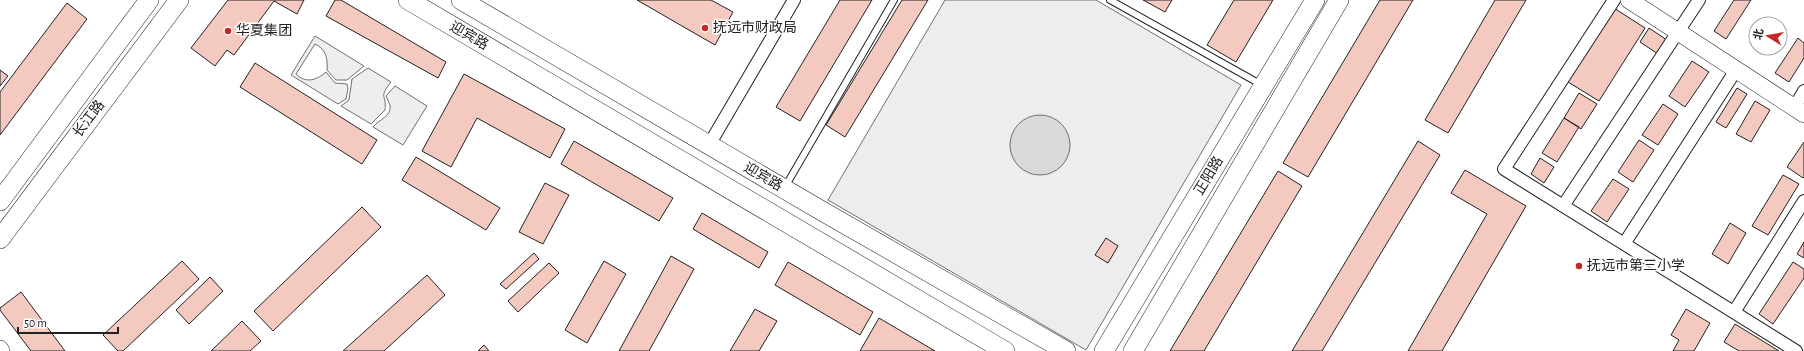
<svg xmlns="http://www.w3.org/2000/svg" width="1804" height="351" font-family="'Alegreya Sans','Noto Sans SC',sans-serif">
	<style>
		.green { fill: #eee; stroke: #6f6f6f }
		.parking { fill: #ededed; stroke: #6f6f6f }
		.water { fill: #d9d9d9; stroke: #6f6f6f }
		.building { fill: #f3c9c0; stroke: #222 }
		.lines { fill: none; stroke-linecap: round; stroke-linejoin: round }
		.lane-casing { stroke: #222; stroke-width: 8 }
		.street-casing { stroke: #222; stroke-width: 14 }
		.secondary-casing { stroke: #222; stroke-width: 18 }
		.primary-casing { stroke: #222; stroke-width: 20 }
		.lane { stroke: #fff; stroke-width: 6 }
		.street { stroke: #fff; stroke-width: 12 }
		.secondary { stroke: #fff; stroke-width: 17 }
		.primary { stroke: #fff; stroke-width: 19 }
		.poi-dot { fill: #c62828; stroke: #fff; stroke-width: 1.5 }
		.labels { text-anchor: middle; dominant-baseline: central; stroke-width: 3; stroke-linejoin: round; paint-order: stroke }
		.poi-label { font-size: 14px; fill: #222; stroke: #fff; text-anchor: start }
		.street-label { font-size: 14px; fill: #222; stroke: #fff }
	</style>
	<rect width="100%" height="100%" fill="#fff"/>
	<path class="green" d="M315,36L364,66L347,80H336L327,70C328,59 326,49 315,44L296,74C306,84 317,80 326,72L335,83L347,84L348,88L346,99L338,104L291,75Z
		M368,68L391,82C378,98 387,95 385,110L371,124L341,106L349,100L352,79Z
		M395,86L427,106L403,145L373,127C379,119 392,117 390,105C389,102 387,99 386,96Z"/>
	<path class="parking" d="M945,0H1096L1241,85L1086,350L828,200Z"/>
	<path class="water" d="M1010 145a30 30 0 1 1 60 0a30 30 0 1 1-60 0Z"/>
	<path class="building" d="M228,0H304L297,14L274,1L234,55L227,50L215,66L191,48Z
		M335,0H341L446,62L438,78L326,16Z
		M637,0H711L733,12L715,45Z
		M840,0H872L800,121L776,107Z
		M902,0H928L845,137L826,125Z
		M1143,0H1172L1165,12Z
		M1234,0H1273L1236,62L1207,45Z
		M1380,0H1413L1308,177L1283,163Z
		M1495,0H1526L1448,133L1425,120Z
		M1734,0H1751L1726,39L1714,31Z
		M67,3L87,19L0,135V92Z
		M1614,8L1645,28L1599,101L1568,82Z
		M1649,28L1667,40L1658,54L1640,42Z
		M1798,38L1804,43V58L1789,82L1775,73Z
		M1692,61L1709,72L1685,107L1669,96Z
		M255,63L377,140L362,164L240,87Z
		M0,70L8,76L0,86Z
		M464,74L565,129L550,158L477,118L451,167L422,151Z
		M1737,88L1747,94L1726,128L1716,122Z
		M1579,93L1597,104L1581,129L1564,118Z
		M1755,101L1770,110L1751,142L1736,134Z
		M1663,104L1678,114L1658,145L1642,135Z
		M1564,118L1579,127L1557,162L1542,153Z
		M1639,140L1654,150L1633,182L1618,172Z
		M574,141L673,198L659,221L561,164Z
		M1418,141L1440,155L1322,351H1292Z
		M1804,142V177L1803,178L1787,167Z
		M416,157L500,208L486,230L402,180Z
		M1540,158L1554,167L1544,183L1531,174Z
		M1465,170L1526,206L1442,351H1408L1487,214L1451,193Z
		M1278,171L1302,186L1204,351H1170Z
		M1783,175L1799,184L1768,235L1752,226Z
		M1613,179L1629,189L1607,222L1591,211Z
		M545,183L569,195L543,244L519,232Z
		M362,207L381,227L273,331L254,311Z
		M702,213L768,252L759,268L693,229Z
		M1730,223L1746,233L1728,264L1712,254Z
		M1106,238L1118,246L1108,263L1095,255Z
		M1804,242V258L1797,254Z
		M534,253L539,259L506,289L500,284Z
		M671,256L694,269L649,351H619Z
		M182,261L199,279L123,351H118L103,335Z
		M604,261L626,274L587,343L565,330Z
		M788,262L873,312L860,335L775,285Z
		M1793,262L1804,269V278L1773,324L1759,314Z
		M549,263L559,273L518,312L508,301Z
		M427,275L445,295L384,351H343Z
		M210,277L223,291L189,324L176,310Z
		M21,292L65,351H31L0,310V308Z
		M755,309L777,321L759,351H730Z
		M1686,309L1710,323L1694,351H1673L1679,340L1671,335Z
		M879,318L935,351H860Z
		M242,321L261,341L250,351H211Z
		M1735,324L1779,351H1739L1724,342Z
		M484,345L489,351H478Z"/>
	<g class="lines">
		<g class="lane-casing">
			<path id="lane" d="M1110,0L1262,85
				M785,187L894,0"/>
		</g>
		<g class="street-casing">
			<path id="street" d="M1614,0L1504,169L1796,351
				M1794,108L1804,91
				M709,145L794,0
				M1563,206L1699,0
				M1624,244L1736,70
				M1734,312L1804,201"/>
		</g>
		<g class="secondary-casing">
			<path id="secondary" d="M1629,0L1804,114
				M0,349L1,351"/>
		</g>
		<g class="primary-casing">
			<path id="primary" d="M408,0L1005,351
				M461,0L822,211L1066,351
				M0,201L149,0
				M0,239L179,0
				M1104,351L1315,0
				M1133,351L1339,0"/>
		</g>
		<use href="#lane" class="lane"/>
		<use href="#street" class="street"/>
		<use href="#secondary" class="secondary"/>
		<use href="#primary" class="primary"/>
	</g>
	<g class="poi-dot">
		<circle cx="705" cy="28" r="4"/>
		<circle cx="228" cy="31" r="4"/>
		<circle cx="1579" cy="266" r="4"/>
	</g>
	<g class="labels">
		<g class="poi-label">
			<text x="713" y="28">抚远市财政局</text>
			<text x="236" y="31">华夏集团</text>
			<text x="1587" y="266">抚远市第三小学</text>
		</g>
		<g class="street-label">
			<text transform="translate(469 36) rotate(30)">迎宾路</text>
			<text transform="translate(89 119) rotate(-53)">长江路</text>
			<text transform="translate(1209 176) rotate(-59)">正阳路</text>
			<text transform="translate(763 177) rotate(30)">迎宾路</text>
		</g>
	</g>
	<g transform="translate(1768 36) rotate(281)"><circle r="19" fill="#ffffff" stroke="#a7a7a7"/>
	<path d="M0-3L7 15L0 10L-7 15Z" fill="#c62828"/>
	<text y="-6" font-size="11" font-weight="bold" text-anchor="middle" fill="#222222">北</text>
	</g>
	<path d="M18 327v6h100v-6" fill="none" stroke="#222222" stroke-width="2"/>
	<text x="24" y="327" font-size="12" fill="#222222" stroke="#ffffff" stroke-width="3" paint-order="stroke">50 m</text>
</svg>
